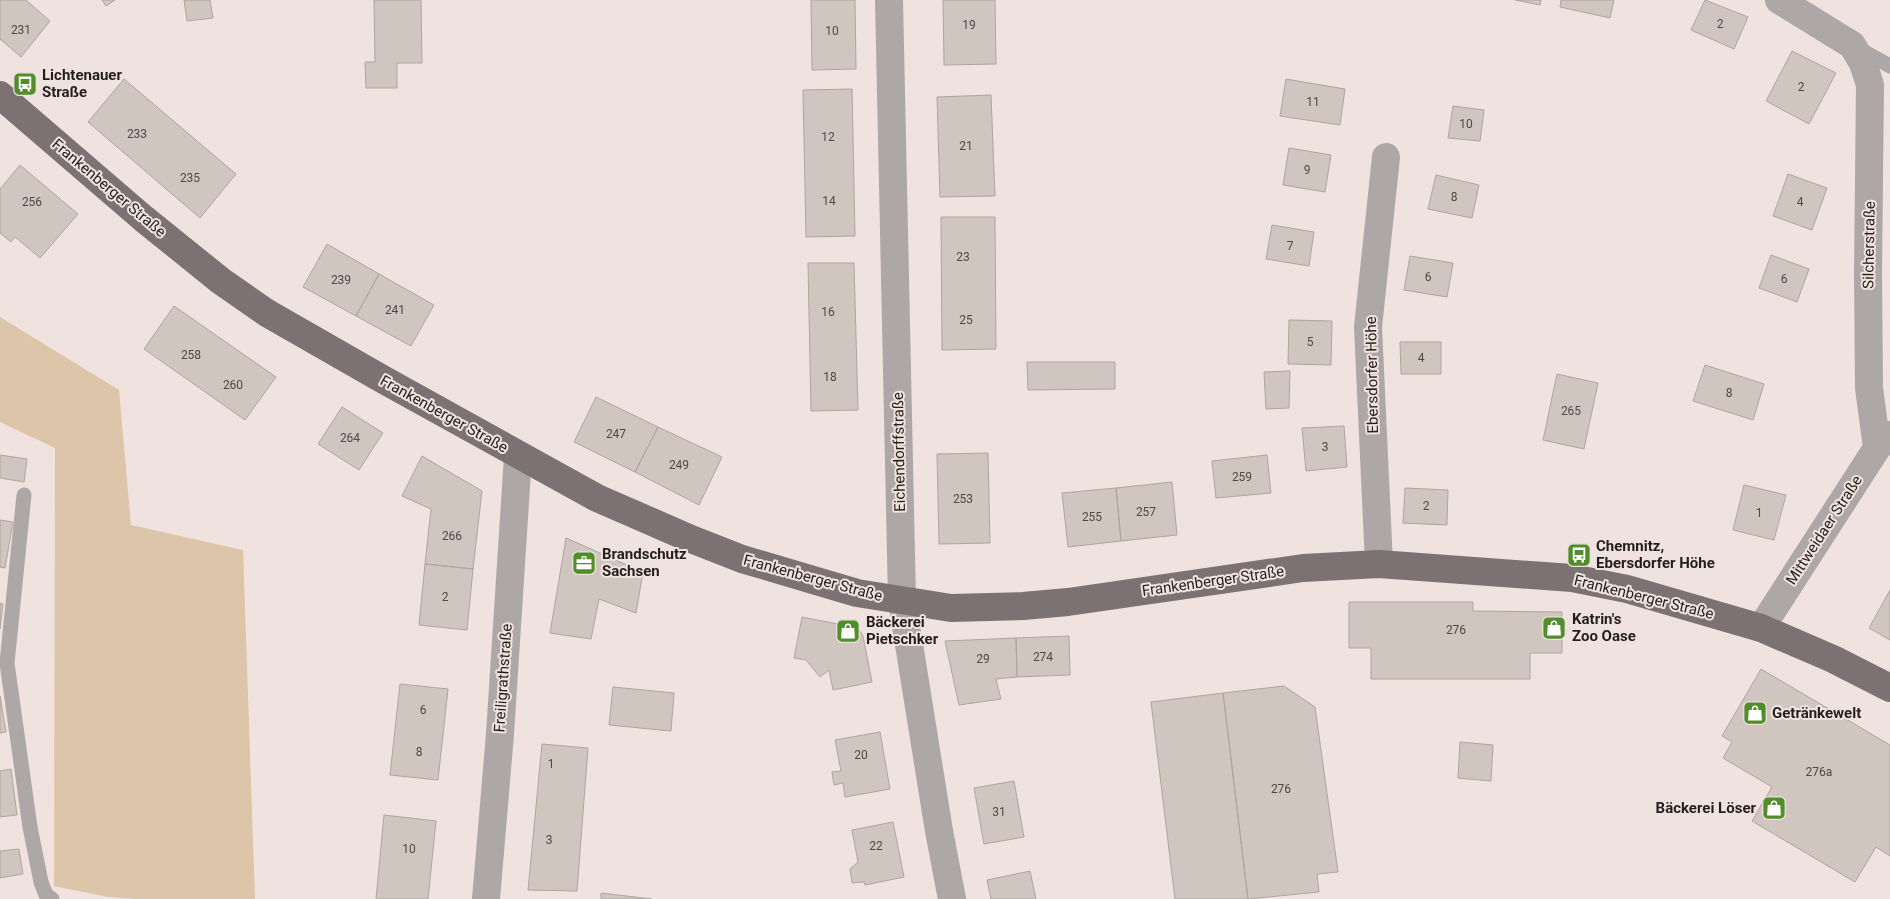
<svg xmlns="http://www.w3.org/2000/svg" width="1890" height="899" font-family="Roboto,sans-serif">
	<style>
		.green { fill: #dcc5a8 }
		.building { fill: #d1c5bf; stroke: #afa49e }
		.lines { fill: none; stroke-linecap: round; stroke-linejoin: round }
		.service { stroke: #ada7a7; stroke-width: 15 }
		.minor { stroke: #ada7a7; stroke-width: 28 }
		.primary { stroke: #7d7273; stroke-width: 28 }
		.labels { text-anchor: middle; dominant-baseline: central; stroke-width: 4; stroke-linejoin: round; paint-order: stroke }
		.number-label { font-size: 12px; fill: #4f4846 }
		.poi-label { font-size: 15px; font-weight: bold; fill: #241f1e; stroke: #f0e2df; text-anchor: start }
		.street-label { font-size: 15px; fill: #241f1e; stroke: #f0e2df }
	</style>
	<rect width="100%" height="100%" fill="#f0e2df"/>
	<path class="green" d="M0,317L119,390L131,525L243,550L255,899H137L108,897L54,886L55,448L0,422Z"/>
	<path class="building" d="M0,0H26L50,21L21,57L0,39Z
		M102,0H115L106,6Z
		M184,0H210L213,18L187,21Z
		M374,0H421L422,63H397V88H366L365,62H375Z
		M811,0H855L856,69L812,70Z
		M943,0H995L996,64L944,65Z
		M1515,0H1541L1540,5Z
		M1561,0H1614L1610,18L1560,7Z
		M1705,0L1748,17L1734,49L1691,30Z
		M1792,51L1836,73L1809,124L1766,101Z
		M124,79L236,174L200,218L88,122Z
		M1286,79L1345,89L1340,125L1280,116Z
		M852,89L855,236L806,237L803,90Z
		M991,95L995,196L940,197L937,97Z
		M1453,106L1484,110L1480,141L1448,138Z
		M1289,148L1331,155L1325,192L1283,185Z
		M20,165L78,214L40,258L15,237L11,242L0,233V189Z
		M1788,174L1827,188L1812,230L1773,216Z
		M1436,175L1479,185L1472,218L1428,209Z
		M941,217H995L996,349L942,350Z
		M1272,225L1314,232L1309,266L1266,259Z
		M327,244L379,274L356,316L303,287Z
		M1771,255L1809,269L1797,302L1759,288Z
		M1410,256L1453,263L1447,297L1404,290Z
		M808,263H854L858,410L811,411Z
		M379,274L434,305L411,346L356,316Z
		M174,306L276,377L245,420L144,349Z
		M1289,320L1332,321L1331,365L1288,364Z
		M1400,342H1441V374H1401Z
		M1027,362H1115V389L1028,390Z
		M1705,365L1764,384L1753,420L1693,401Z
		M1290,371L1289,408L1266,409L1264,372Z
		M1557,374L1598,383L1584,449L1543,440Z
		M596,397L658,427L635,472L574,442Z
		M342,407L383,433L359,470L318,444Z
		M1344,426L1347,467L1306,471L1302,428Z
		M658,427L722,457L699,505L635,472Z
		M988,453L990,543L939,544L937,454Z
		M0,455L27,459L24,482L0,478Z
		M1267,455L1271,493L1216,498L1212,461Z
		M422,456L482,491L473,569L425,564L431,509L402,496Z
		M1172,482L1177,535L1121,541L1116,488Z
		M1744,485L1786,495L1774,540L1733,530Z
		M1116,488L1121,541L1068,547L1062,493Z
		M1405,488L1448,490L1447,525L1403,523Z
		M0,520L13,522L5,568L0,567Z
		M566,538L643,572L636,613L599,599L591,639L550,633Z
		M425,564L473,569L467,630L419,625Z
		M1890,590V640L1869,628Z
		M1349,602H1473V611L1562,612V653H1530V679H1371V648H1349Z
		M0,603L3,604L0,629Z
		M802,617L858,628L863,636L872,682L833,690L829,670L820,677L806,660L794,658Z
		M1069,636L1070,675L1017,677L1016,638Z
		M1016,638L1017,677L996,679L1001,699L959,705L945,641Z
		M1761,669L1890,745V856L1876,847L1855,882L1752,821L1772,787L1723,758L1732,742L1722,736Z
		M400,684L448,689L438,780L390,775Z
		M1284,686L1315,707L1338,872L1317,874L1319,892L1248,899L1223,693Z
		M613,687L674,693L671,731L609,725Z
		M1223,693L1248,899H1175L1151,702Z
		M0,696L6,732L0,733Z
		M880,732L890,789L845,797L843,783L834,785L832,772L841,771L835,740Z
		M1460,742L1493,745L1491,781L1458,778Z
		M542,744L588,748L577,891L528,890Z
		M11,769L17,815L0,817V771Z
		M1014,781L1024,837L984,844L974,788Z
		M384,815L436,821L428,899H376Z
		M893,822L904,877L865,885L864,882L852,883L850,869L858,862L852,830Z
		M19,849L23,874L0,878V851Z
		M1030,871L1036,899H991L987,880Z
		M601,893L652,899H601Z"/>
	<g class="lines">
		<path class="service" d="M1859,49L1890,66
			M24,495L7,663L30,827L41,882L46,895L52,899"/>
		<path class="minor" d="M889,0L902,601L939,831L952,899
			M1779,0L1852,45L1863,63L1870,85L1868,273L1869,388L1877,448
			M1379,564L1368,327L1386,157
			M1761,628L1877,448L1889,435
			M486,899L500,734L518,456"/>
		<path class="primary" d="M0,95L144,219L221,281L267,313L384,380L597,498L691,539L742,559L857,593L951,608L1023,606L1068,602L1303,568L1379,564L1572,578L1627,589L1761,628L1833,659L1890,688"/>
	</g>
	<defs>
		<g id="bus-square" transform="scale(1.25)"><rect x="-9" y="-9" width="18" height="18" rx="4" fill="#528d2b" stroke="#f0e2df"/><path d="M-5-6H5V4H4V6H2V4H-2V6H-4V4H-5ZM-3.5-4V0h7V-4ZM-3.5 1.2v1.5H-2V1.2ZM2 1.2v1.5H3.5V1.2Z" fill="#fff"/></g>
		<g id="office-square" transform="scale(1.25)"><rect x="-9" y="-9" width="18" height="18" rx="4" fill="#528d2b" stroke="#f0e2df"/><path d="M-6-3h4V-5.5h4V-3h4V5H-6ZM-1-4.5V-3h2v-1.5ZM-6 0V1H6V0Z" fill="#fff"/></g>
		<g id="shop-square" transform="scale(1.25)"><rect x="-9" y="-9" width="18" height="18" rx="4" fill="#528d2b" stroke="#f0e2df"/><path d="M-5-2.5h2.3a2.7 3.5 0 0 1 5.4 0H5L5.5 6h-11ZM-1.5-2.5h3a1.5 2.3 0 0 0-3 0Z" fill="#fff"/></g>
	</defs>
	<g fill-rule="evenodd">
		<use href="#bus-square" x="25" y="84"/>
		<use href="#bus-square" x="1579" y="555"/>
		<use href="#office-square" x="584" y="563"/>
		<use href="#shop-square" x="1554" y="628"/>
		<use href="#shop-square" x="848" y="631"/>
		<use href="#shop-square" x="1755" y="713"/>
		<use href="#shop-square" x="1774" y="808"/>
	</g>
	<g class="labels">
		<g class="number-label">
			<text x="1720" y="24">2</text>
			<text x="969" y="25">19</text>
			<text x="21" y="30">231</text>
			<text x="832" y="31">10</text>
			<text x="1801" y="87">2</text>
			<text x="1313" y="102">11</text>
			<text x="1466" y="124">10</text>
			<text x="137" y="134">233</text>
			<text x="828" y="137">12</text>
			<text x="966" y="146">21</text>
			<text x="1307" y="170">9</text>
			<text x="190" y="178">235</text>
			<text x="1454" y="197">8</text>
			<text x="829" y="201">14</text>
			<text x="32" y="202">256</text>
			<text x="1800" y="202">4</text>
			<text x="1290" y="246">7</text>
			<text x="963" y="257">23</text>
			<text x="1428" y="277">6</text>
			<text x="1784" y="279">6</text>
			<text x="341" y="280">239</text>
			<text x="395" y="310">241</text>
			<text x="828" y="312">16</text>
			<text x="966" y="320">25</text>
			<text x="1310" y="342">5</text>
			<text x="191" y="355">258</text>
			<text x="1421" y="358">4</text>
			<text x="830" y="377">18</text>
			<text x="233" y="385">260</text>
			<text x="1729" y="393">8</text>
			<text x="1571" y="411">265</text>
			<text x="616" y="434">247</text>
			<text x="350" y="438">264</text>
			<text x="1325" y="447">3</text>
			<text x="679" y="465">249</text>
			<text x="1242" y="477">259</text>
			<text x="963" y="499">253</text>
			<text x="1426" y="506">2</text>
			<text x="1146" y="512">257</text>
			<text x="1759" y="513">1</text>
			<text x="1092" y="517">255</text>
			<text x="452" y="536">266</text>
			<text x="445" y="597">2</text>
			<text x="1456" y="630">276</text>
			<text x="1043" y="657">274</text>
			<text x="983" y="659">29</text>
			<text x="423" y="710">6</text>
			<text x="419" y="752">8</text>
			<text x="861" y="755">20</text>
			<text x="551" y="764">1</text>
			<text x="1819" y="772">276a</text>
			<text x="1281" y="789">276</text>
			<text x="999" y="812">31</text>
			<text x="549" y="840">3</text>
			<text x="876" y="846">22</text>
			<text x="409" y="849">10</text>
		</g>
		<g class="poi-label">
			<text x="42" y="75">Lichtenauer<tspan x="42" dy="17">Straße</tspan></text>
			<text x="1596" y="546">Chemnitz,<tspan x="1596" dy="17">Ebersdorfer Höhe</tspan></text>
			<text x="602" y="554">Brandschutz<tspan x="602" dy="17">Sachsen</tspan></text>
			<text x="1572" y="619">Katrin's<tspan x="1572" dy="17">Zoo Oase</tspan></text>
			<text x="866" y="622">Bäckerei<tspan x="866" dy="17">Pietschker</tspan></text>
			<text x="1772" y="713">Getränkewelt</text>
			<text x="1756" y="808" text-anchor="end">Bäckerei Löser</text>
		</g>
		<g class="street-label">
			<text transform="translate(109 188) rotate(40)">Frankenberger Straße</text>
			<text transform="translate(1869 245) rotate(-89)">Silcherstraße</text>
			<text transform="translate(1372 375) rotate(-91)">Ebersdorfer Höhe</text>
			<text transform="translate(444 414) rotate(29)">Frankenberger Straße</text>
			<text transform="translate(899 452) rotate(-91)">Eichendorffstraße</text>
			<text transform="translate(1824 530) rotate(-57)">Mittweidaer Straße</text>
			<text transform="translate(813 578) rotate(15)">Frankenberger Straße</text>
			<text transform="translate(1213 581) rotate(-8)">Frankenberger Straße</text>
			<text transform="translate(1644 597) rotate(14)">Frankenberger Straße</text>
			<text transform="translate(503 678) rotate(-86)">Freiligrathstraße</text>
		</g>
	</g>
</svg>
